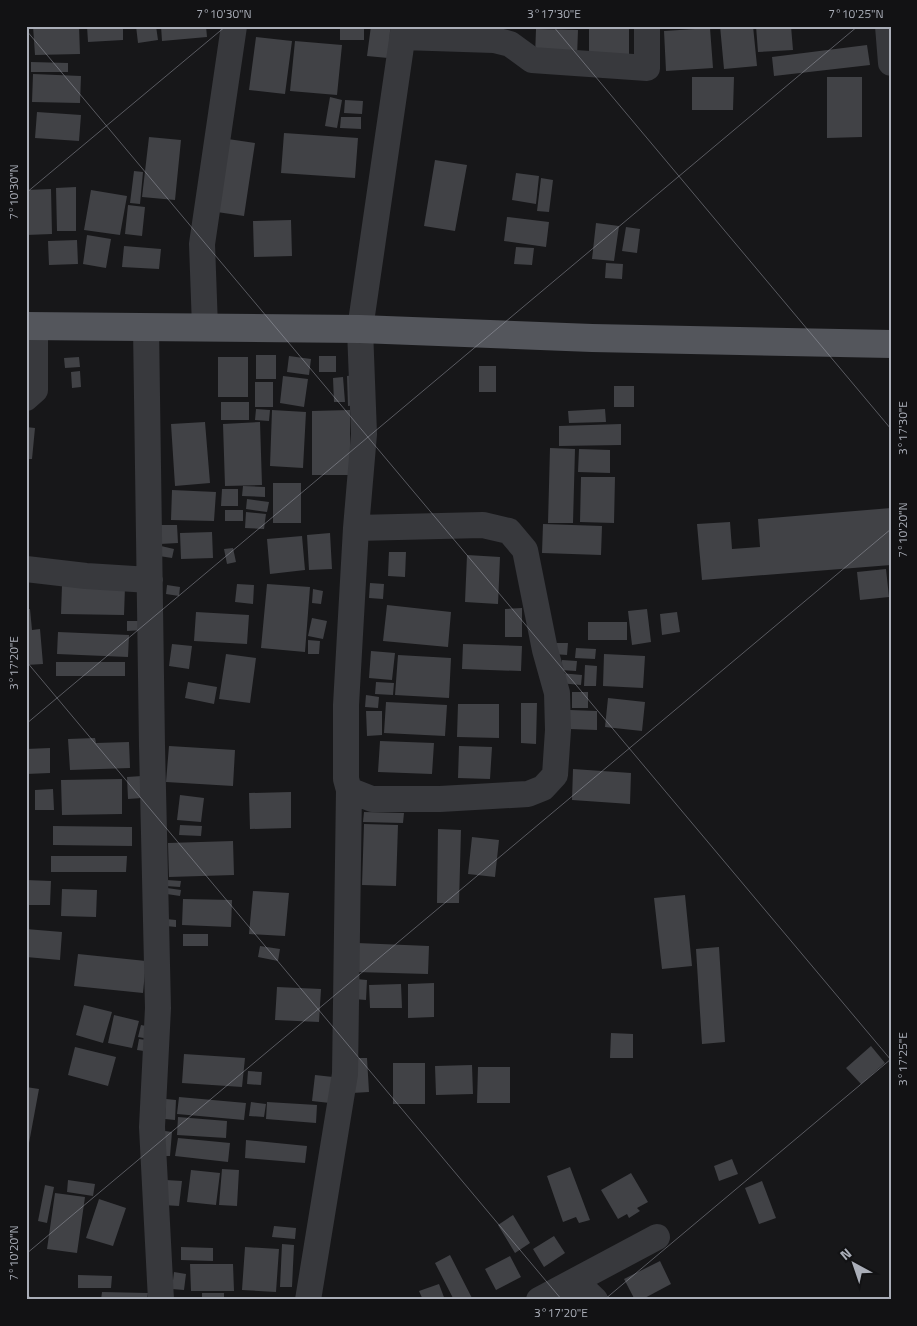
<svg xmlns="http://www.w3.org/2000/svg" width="917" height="1326" font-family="'Titillium Web',sans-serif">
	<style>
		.building { fill: #414246 }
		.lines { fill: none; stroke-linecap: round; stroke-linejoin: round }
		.minor { stroke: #38393d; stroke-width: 26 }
		.major { stroke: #54565c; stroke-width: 28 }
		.ticks { fill: none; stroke: #aaaeb8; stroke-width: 1; stroke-opacity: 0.45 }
		.neatline { fill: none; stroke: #aaaeb8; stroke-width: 2 }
		.ticks-label { font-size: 12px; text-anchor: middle; fill: #aaaeb8 }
	</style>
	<rect width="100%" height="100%" fill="#171719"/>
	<path class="building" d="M33,26H79L80,54L35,55Z
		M87,26H123V40L88,42Z
		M136,26H156L158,40L138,43Z
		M161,26H206L207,37L162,41Z
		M340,26H364V40H340Z
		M371,26H391L388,58L367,56Z
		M720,26H753L757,66L724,69Z
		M756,26H791L793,50L758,52Z
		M589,28H629V57H589Z
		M710,28L713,68L666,71L664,31Z
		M536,29L578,30L577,58L535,57Z
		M256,37L292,41L285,94L249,90Z
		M295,41L342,45L337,95L290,91Z
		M867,45L870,65L774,76L772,57Z
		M28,51L29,73H26V52Z
		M31,62L68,63V72H31Z
		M33,74L81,76L80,103L32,102Z
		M692,77H734L733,110H692Z
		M827,77H862V137L827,138Z
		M330,97L342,100L337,128L325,126Z
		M345,100L363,101L362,114L344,113Z
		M37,112L81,115L79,141L35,138Z
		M341,117H361V129L340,128Z
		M284,133L358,138L355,178L281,173Z
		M149,137L181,140L175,200L142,197Z
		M228,139L255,143L244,216L217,212Z
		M435,160L467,165L455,231L424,226Z
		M134,171L143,172L140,204L130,203Z
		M516,173L539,176L536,204L512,200Z
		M541,178L553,180L549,212L537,211Z
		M76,187V231H57L56,188Z
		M51,189L52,234L26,235V190Z
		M91,190L127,196L120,235L84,230Z
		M128,205L145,207L142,236L125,234Z
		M507,217L549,222L546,247L504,241Z
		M291,220L292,256L254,257L253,221Z
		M596,223L619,226L614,261L592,259Z
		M626,227L640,229L637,253L622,251Z
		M87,235L111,239L106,268L83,264Z
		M77,240L78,264L49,265L48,241Z
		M124,246L161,249L159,269L122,267Z
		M516,247L534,248L532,265L514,264Z
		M606,263L623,264L622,279L605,278Z
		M256,355H276V379H256Z
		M289,356L311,359L309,375L287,372Z
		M319,356H336V372H319Z
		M79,357L80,367L65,368L64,358Z
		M218,357H248V397H218Z
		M479,366H496V392H479Z
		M80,371L81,387L72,388L71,372Z
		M355,375L357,405L348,406L347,376Z
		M283,376L308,379L304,407L280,403Z
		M343,377L345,402H334L333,378Z
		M255,382H273V407H255Z
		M614,386H634V407H614Z
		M221,402H249V420H221Z
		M256,409L270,410L269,421L255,420Z
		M605,409L606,422L569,423L568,411Z
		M272,410L306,412L303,468L270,466Z
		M350,410V475H312V411Z
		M205,422L210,483L175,486L171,424Z
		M260,422L262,485L225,486L223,424Z
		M621,424V445L559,446V426Z
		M26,427L35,428L32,459H26Z
		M550,448L575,449L573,523H548Z
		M579,449L610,450V473L578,472Z
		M581,477H615L614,523L580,522Z
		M273,483H301V523H273Z
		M243,486L265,487V497L242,496Z
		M222,489H238V506H221Z
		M172,490L216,492L214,521L171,520Z
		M247,499L269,502L267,512L246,509Z
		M891,508V565L702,580L697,524L730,522L732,549L760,547L758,519Z
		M225,510H243V521H225Z
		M246,512L266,514L264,529L245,528Z
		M543,524L602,526L601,555L542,553Z
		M160,525H177L178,543L160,544Z
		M212,532L213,558L181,559L180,533Z
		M330,533L332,569L309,570L307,535Z
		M302,536L305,570L270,574L267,539Z
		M161,546L174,549L172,558L159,556Z
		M233,548L236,562L227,564L224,549Z
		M389,552H406L405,577L388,576Z
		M467,555L500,557L498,604L465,602Z
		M886,569L889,597L860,600L857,572Z
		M370,583L384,584L383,599L369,598Z
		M237,584L254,585L253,604L235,602Z
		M267,584L310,587L305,652L261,648Z
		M62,585L125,587L124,615L61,614Z
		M167,585L180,587L179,596L166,594Z
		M313,589L323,591L321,604L312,603Z
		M387,605L451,612L448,647L383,641Z
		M522,608V637H505V609Z
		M26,609H30L32,630L40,629L43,664L26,665Z
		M647,609L651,642L632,645L628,611Z
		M196,612L249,615L247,644L194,641Z
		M677,612L680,632L662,635L660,614Z
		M312,618L327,621L323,639L308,636Z
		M127,621H142L143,630L127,631Z
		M588,622H627V640H588Z
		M58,632L129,635L128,657L57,654Z
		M308,640L320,641L319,654H308Z
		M553,643H568L567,655L553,654Z
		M172,644L192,646L189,669L169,666Z
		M463,644L522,646L521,671L462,669Z
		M576,648L596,649L595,659L575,658Z
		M371,651L395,653L392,680L369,678Z
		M226,654L256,658L250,703L219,699Z
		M604,654L645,656L643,688L603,686Z
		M398,655L451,658L449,698L395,695Z
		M562,660L577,661L576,671L561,670Z
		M56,662H125V676H56Z
		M585,665L597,666L596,686H584Z
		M560,673L582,675L581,685L559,683Z
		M188,682L217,687L214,704L185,698Z
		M376,682L394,683L393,695L375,694Z
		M572,692H588V708H572Z
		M366,695L379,697L378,708L365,707Z
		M608,698L645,702L642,731L605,727Z
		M386,702L447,705L445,736L384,733Z
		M521,703H537L536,744L521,743Z
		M458,704H499V738L457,737Z
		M570,710L597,711V730L569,729Z
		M366,711H382V735L367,736Z
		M95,738L96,743L129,742L130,768L70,770L68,739Z
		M380,741L434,743L432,774L378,772Z
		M169,746L235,750L233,786L166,782Z
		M459,746L492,747L490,779L458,778Z
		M50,748V773L26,774V749Z
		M573,769L631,773L630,804L572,800Z
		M142,776V798L128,799L127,777Z
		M122,779V814L62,815L61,780Z
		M53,789L54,810H35V790Z
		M291,792V828L250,829L249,793Z
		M180,795L204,798L201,822L177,820Z
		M364,812L404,813L403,823L363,822Z
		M364,824L398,825L396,886L362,885Z
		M180,825L202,826L201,836L179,835Z
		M53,826L132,827V846L53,845Z
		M438,829L461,830L459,903H437Z
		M472,837L499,840L495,877L468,874Z
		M233,841L234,875L169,877L168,843Z
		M51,856H127L126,872H51Z
		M26,880L51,881L50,905H26Z
		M167,880L181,881L180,887L166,886Z
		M160,887L181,890L180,896L160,893Z
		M62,889L97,890L96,917L61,916Z
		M253,891L289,893L285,936L249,934Z
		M685,895L692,966L662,969L654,898Z
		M183,899L232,900L231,927L182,925Z
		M166,919L176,920V927L166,926Z
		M26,929L62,932L60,960L26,957Z
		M183,934H208V946H183Z
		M357,943L429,946L428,974L356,972Z
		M260,946L280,949L278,961L258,957Z
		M719,947L725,1042L702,1044L696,949Z
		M78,954L146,961L143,993L74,986Z
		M356,979L367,980L366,1000L354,999Z
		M434,983V1017L408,1018V984Z
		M401,984L402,1008H370L369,985Z
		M277,987L321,989L319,1022L275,1020Z
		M84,1005L112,1012L103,1043L76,1035Z
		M114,1015L139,1021L132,1048L108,1043Z
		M141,1025L151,1027L149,1039L138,1037Z
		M611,1033L633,1034V1058H610Z
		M139,1039L153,1041L151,1052L137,1050Z
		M871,1046L885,1063L861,1084L846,1068Z
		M75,1047L116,1057L108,1086L68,1075Z
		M184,1054L245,1058L242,1087L182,1083Z
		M351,1058H367L369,1092L352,1093Z
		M393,1063H425V1104H393Z
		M472,1065L473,1094L436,1095L435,1066Z
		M478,1067H510V1103H477Z
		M248,1071L262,1072L261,1085L247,1084Z
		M315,1075L333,1077L330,1103L312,1101Z
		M26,1087L39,1089L29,1143H26Z
		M179,1097L246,1103L244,1120L177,1114Z
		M166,1099L176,1100L175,1120L165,1119Z
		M251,1102L266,1104L264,1117L249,1116Z
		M267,1102L317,1105L316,1123L266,1119Z
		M178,1117L227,1121L226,1138L177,1135Z
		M165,1131L172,1132L170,1156H164Z
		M178,1138L230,1143L228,1162L175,1156Z
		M246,1140L307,1146L305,1163L245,1158Z
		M732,1159L738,1174L719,1181L714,1166Z
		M570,1167L590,1220L579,1223L576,1217L563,1222L547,1176Z
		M222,1169L239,1170L237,1206L219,1205Z
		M191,1170L220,1173L216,1205L187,1202Z
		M631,1173L648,1202L637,1208L640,1211L629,1218L627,1214L618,1219L601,1190Z
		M68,1180L95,1184L93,1196L67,1192Z
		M166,1180L182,1181L179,1206L163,1205Z
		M762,1181L776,1218L759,1224L745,1188Z
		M45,1185L54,1187L47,1223L38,1221Z
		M55,1193L85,1197L77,1253L47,1249Z
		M99,1199L126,1208L113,1246L86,1238Z
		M513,1215L530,1243L515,1253L498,1225Z
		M274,1226L296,1228L295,1239L272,1237Z
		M554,1236L565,1253L544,1267L533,1249Z
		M282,1244L294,1245L292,1287H280Z
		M181,1247L213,1248V1261L181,1260Z
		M245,1247L279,1249L276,1292L242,1290Z
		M450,1255L473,1300H454L435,1263Z
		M510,1256L521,1277L496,1290L485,1269Z
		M660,1261L671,1284L641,1300H635L624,1279Z
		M190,1264H233L234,1291H191Z
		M174,1272L186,1274L184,1290L172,1289Z
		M78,1275L112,1276L111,1288H78Z
		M439,1284L445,1300H423L419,1291Z
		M102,1292L148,1293L147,1300H101Z
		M202,1293H224V1300H202Z"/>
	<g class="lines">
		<path class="minor" d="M888,26L891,63
			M402,37L494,40L510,44L532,60L647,68V26
			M146,327L152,746L158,1008L152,1127L161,1300
			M205,327L202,244L234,26
			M26,398L35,390V326
			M356,528L483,525L509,531L525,550L545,650L557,693L558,730L555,775L543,788L528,794L440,799H372L349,790L346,779V705L356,528L364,434L360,329L404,26
			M26,569L86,576L150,580
			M575,1281L595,1300
			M308,1300L345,1074L349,790
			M539,1300L657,1237"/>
		<path class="major" d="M26,326L360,329L592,338L891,344"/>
	</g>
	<path class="ticks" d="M553,26L891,429M26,30L891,1060M26,193L226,26M26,661L562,1300M26,724L858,26M26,1254L891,529M26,1293L32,1300M604,1300L891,1059"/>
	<rect width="917" height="1326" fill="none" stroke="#121214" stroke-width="55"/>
	<g transform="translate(854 1264) rotate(320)" stroke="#121214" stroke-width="4" paint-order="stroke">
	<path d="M0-4L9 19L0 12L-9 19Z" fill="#aaaeb8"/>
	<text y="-8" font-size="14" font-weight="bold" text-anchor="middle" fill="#aaaeb8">N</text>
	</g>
	<rect x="28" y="28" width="862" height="1270" class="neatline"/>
	<g class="ticks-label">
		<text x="224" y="18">7°10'30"N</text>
		<text x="554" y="18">3°17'30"E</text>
		<text x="856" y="18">7°10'25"N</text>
		<text transform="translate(14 192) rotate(-90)" y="4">7°10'30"N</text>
		<text transform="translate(903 428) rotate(-90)" y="4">3°17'30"E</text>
		<text transform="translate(903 530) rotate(-90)" y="4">7°10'20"N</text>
		<text transform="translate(14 663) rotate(-90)" y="4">3°17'20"E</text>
		<text transform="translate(903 1059) rotate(-90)" y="4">3°17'25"E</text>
		<text transform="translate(14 1253) rotate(-90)" y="4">7°10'20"N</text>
		<text x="561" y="1317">3°17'20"E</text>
	</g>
</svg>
